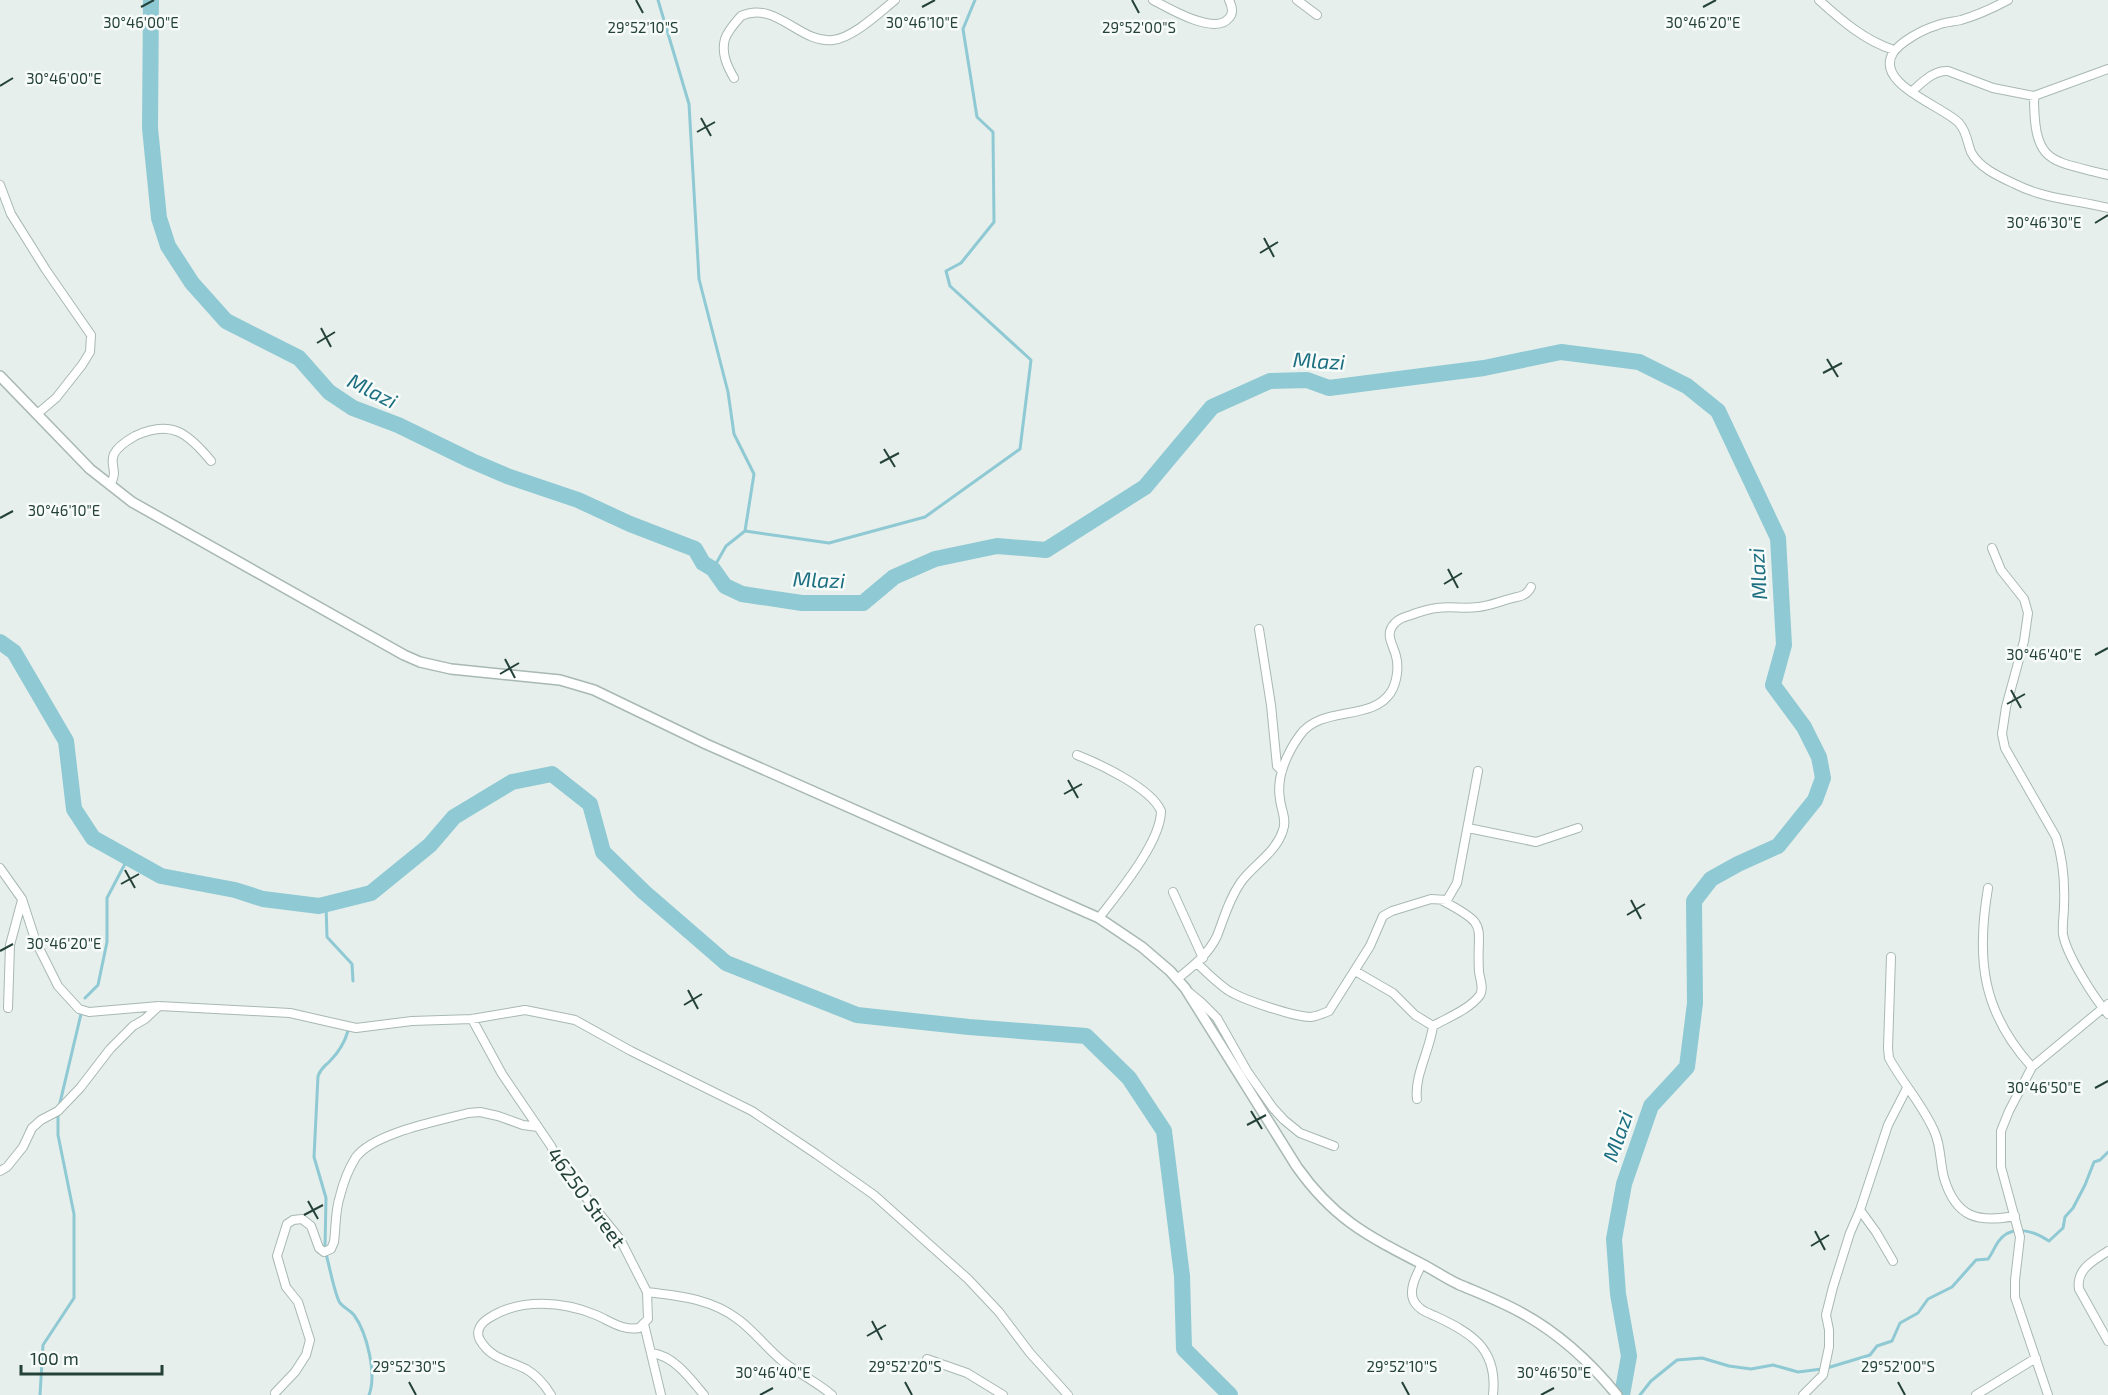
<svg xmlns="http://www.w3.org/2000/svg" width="2108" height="1395" font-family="'Exo 2',sans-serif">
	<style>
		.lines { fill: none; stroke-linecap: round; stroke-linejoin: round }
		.stream { stroke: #8ec9d4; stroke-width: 3 }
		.river { stroke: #8ec9d4; stroke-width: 16 }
		.minor-casing { stroke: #a8b8b2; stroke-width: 10 }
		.tertiary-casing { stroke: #a8b8b2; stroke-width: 12 }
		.minor { stroke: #fff; stroke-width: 8 }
		.tertiary { stroke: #fff; stroke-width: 9 }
		.ticks { fill: none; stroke: #24423a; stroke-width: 2 }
		.labels { text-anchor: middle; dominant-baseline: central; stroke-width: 5; stroke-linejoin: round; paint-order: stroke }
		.street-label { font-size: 20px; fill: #24423a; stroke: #f7fbf9 }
		.water-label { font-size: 21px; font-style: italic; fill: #1c6f80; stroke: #f7fbf9 }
		.ticks-label { font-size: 15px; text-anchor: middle; fill: #24423a; stroke: #f7fbf9; stroke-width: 5; stroke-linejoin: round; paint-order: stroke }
	</style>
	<rect width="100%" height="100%" fill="#e6efeb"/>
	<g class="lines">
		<path class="stream" d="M658,0L689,104L699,279L728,392L734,434L754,474L745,531L726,546L713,569
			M745,531L829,543L925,517L1020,449L1031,360L950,286L946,271L961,263L994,222L993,132L977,117L963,29L975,0
			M326,905L327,937L352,964L353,981
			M85,998L98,985L107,942V898L128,858
			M59,1107L81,1014
			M325,1247L326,1198L314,1157L318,1076C321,1068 324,1067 330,1061C338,1053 345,1041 348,1031
			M326,1254C329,1264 335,1296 340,1303C344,1308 350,1310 354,1315C367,1333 377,1374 369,1395
			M1827,1368L1870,1355L1877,1346L1892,1341L1900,1323L1918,1313L1928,1299L1952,1287L1976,1260L1988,1259C1992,1254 1994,1248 1998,1242C2011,1223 2034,1231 2049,1241L2063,1228L2065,1217L2073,1208L2085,1185L2094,1162L2100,1160L2108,1152
			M40,1395L43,1345L74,1298V1214L58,1135V1114
			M1640,1395L1651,1381L1677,1360L1702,1358L1729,1366L1751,1369L1773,1365L1798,1372L1822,1369"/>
		<path class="river" d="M151,0L150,128L159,218L168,246L192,283L226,321L299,358L329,392L353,408L398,425L472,461L507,476L578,500L630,524L695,549L703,563L713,569L725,586L742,594L802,603H863L894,577L935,559L997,546L1046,550L1145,487L1212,407L1270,381L1307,380L1329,388L1484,368L1561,352L1639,362L1687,386L1718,411L1778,538L1784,645L1773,685L1804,727L1819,757L1823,778L1815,800L1778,846L1738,864L1711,879L1694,901L1695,1003L1687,1067L1651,1106L1624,1184L1614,1239L1618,1294L1629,1356L1622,1395
			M0,642L14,652L66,741L74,809L93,838L161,876L235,890L263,899L319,906L371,893L430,845L454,817L512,782L552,774L590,804L603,852L644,892L726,963L857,1015L969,1027L1086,1036L1129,1078L1164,1131L1182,1276L1184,1349L1230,1395"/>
		<g class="minor-casing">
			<path id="minor" d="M1153,0C1168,8 1215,36 1229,18C1234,13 1232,6 1229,0
				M1297,0L1317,15
				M1819,0C1841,20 1865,41 1894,50
				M2008,0C1993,8 1978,15 1961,20C1953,22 1943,22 1935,26C1922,30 1900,42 1893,53C1874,84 1943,106 1959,123C1967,132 1967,142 1971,152C1979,168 2000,177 2015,184C2044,199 2077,200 2108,208
				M2108,69L2034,96C2034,165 2050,160 2108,175
				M734,78C727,66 721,53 725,39C728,30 736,22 741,16C776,0 800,44 833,40C853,38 880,12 895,0
				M1911,92C1922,83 1933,70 1948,71L1993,88L2034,96
				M0,185L11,214L46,270L91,335L90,352L82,365L56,398L37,414
				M110,485C119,471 109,465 114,454C118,446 128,440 135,436C171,419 188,433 211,461
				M1992,548L2001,570L2024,599L2028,613L2024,641L2006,707L2002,734L2005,748L2056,837C2063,859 2065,882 2064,906C2064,915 2062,925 2063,934C2066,954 2094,998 2108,1014
				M1259,629L1271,705L1277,766L1282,771
				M1077,755C1100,764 1151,788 1161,811C1161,842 1118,893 1099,918
				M1468,828L1536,842L1578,828
				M0,868L22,899L36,942L58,986L79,1009L89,1012L159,1006L253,1011L290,1013L356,1028L412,1021L472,1019L525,1010L575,1020L631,1051L752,1111L816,1154L874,1195L968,1279L999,1312L1030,1353L1068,1395
				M1988,888C1976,959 1982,1012 2032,1067
				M1173,892L1203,958
				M1891,957L1888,1048L1889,1058C1903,1084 1924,1106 1935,1133C1941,1147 1940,1163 1944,1178C1956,1218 1978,1223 2015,1216
				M1197,963C1207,973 1217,983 1229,991C1244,1000 1294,1017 1311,1017C1318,1016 1322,1014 1329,1011L1370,946L1383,916L1392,911L1431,899L1447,900L1457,883L1478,771
				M1355,971L1393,993L1415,1015L1433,1026
				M1177,979C1192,967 1208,955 1217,936C1224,918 1229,899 1241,882C1254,864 1276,853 1283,830C1287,819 1281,810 1280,799C1276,777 1287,753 1300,735C1321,705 1372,722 1391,692C1397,682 1399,667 1396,656C1393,644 1384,634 1395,623C1399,618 1405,617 1411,615C1419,612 1428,609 1437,608C1451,606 1464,609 1478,607C1489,606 1498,602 1509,599C1519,596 1526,597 1531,587
				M1190,993L1201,1002L1217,1018L1247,1071L1273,1108L1284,1120L1300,1133L1334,1146
				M8,1008L10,945L22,900
				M472,1019L502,1074L551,1146L562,1168L620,1239L647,1292L648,1319L639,1328C623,1331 610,1321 596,1315C563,1301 520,1298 489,1318C481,1323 475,1331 480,1340C491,1359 508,1360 526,1369C536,1375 545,1385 551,1395
				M1417,1099C1414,1076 1430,1050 1433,1026C1447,1018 1470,1009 1480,995C1484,988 1480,979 1479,972C1476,925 1491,926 1443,901
				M0,1171L7,1167L23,1147L32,1128L41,1120L58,1111L80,1088L110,1049L133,1026L145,1019L159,1006
				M1860,1210L1876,1232L1893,1261
				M2108,1251C2093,1261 2076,1269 2079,1289L2108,1341
				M1422,1264C1417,1274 1409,1288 1413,1299C1417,1309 1426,1312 1435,1316C1472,1333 1498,1349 1493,1395
				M647,1292C680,1296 712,1299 739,1320C756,1333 769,1351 786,1364C802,1375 818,1383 832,1395
				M644,1324L661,1395
				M652,1353C674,1356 690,1378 704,1395
				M927,1359L967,1373L1003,1395
				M275,1393L295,1372L306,1355L310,1340L298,1302L286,1287L277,1256L287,1224L293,1220L302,1219L311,1226L319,1248L324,1252L331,1249L334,1242C336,1227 335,1211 340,1196C343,1184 349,1168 356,1157C374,1133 438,1121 468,1113L480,1112L498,1116L523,1125L538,1127
				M1803,1395L1823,1375L1829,1347V1330L1826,1315L1833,1287L1850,1233L1860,1210L1888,1125L1907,1088
				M1976,1395L2036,1358
				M2048,1395L2015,1297V1280L2020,1237L2001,1167V1131L2009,1111L2032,1067L2108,1004"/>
		</g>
		<g class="tertiary-casing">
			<path id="tertiary" d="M0,376L90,469L132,502L404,655L420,662L451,669L560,680L594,690L706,744L1099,918L1142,947L1170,971L1185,988L1297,1167C1334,1219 1366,1235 1422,1264C1434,1270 1445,1278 1458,1284C1479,1293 1500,1301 1520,1312C1557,1332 1591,1363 1617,1395"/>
		</g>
		<use href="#minor" class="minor"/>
		<use href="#tertiary" class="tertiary"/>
	</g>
	<path class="ticks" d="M636,0L643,13M1132,0L1139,13M141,7L154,0M922,7L935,0M1703,7L1716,0M0,86L13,78M701,118L711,136M697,132L715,122M2095,223L2108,215M1264,238L1274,257M1260,253L1278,242M321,328L331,347M317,343L335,332M1827,359L1838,377M1823,373L1842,363M884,449L895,467M880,463L899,453M0,518L13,511M1448,569L1458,588M1444,584L1462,573M2095,655L2108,648M505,659L515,678M500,674L519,663M2011,690L2021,708M2007,704L2025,694M1068,780L1078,798M1064,794L1082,784M125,870L135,888M121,884L139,874M1631,900L1641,919M1627,915L1645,904M0,951L13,944M688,990L698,1009M684,1005L702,994M2095,1088L2108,1081M1251,1111L1262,1129M1247,1125L1266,1115M308,1201L318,1219M304,1215L323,1205M1815,1231L1825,1250M1811,1246L1829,1235M872,1321L882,1340M867,1336L886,1325M409,1382L416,1395M905,1382L912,1395M1402,1382L1409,1395M1898,1382L1905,1395M760,1395L773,1388M1541,1395L1554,1388"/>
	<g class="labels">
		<g class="street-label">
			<text transform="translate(587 1197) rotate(54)">46250 Street</text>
		</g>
		<g class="water-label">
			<text transform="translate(1319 360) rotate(3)">Mlazi</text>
			<text transform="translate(373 390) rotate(27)">Mlazi</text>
			<text transform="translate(1757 574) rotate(-94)">Mlazi</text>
			<text transform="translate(819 579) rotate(2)">Mlazi</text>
			<text transform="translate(1617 1136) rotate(-71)">Mlazi</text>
		</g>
	</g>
	<g class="ticks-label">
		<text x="141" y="28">30°46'00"E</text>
		<text x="922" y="28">30°46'10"E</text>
		<text x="1703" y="28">30°46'20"E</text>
		<text x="643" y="33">29°52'10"S</text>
		<text x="1139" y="33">29°52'00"S</text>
		<text x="64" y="84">30°46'00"E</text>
		<text x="2044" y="228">30°46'30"E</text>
		<text x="64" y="516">30°46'10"E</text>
		<text x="2044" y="660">30°46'40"E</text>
		<text x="64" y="949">30°46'20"E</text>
		<text x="2044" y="1093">30°46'50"E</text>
		<text x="409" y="1372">29°52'30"S</text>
		<text x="905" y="1372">29°52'20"S</text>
		<text x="1402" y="1372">29°52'10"S</text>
		<text x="1898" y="1372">29°52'00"S</text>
		<text x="773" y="1378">30°46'40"E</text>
		<text x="1554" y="1378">30°46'50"E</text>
	</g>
	<path d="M21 1365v9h141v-9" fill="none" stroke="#24423a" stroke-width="3"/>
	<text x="30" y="1365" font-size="18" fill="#24423a" stroke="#f7fbf9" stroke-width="4.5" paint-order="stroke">100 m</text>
</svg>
